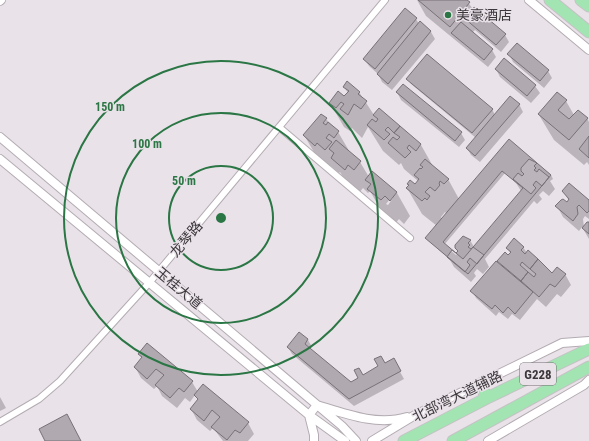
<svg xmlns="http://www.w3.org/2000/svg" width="589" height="441" font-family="'Roboto Condensed','Noto Sans SC',sans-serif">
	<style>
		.shadow { fill: #0003; fill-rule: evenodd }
		.building { fill: #b0a9af; stroke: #787177; fill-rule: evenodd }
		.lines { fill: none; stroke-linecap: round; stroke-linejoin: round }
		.street-casing { stroke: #b3acb2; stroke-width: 8 }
		.secondary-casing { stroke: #b3acb2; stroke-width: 10 }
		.highway-casing { stroke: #c4c3c4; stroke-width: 13 }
		.street { stroke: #fff; stroke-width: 6 }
		.secondary { stroke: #fff; stroke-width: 8 }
		.highway { stroke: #a3e4b3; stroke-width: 11 }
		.ring { fill: none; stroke: #2a7644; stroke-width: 2 }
		.poi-dot { fill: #2a7644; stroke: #eae2e9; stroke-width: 1.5 }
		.labels { text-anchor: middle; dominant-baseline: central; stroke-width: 3; stroke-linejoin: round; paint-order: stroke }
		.shield { fill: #eae2e9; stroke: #706b6f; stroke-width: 1 }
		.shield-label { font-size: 13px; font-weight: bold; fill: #3b383b }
		.poi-label { font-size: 14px; fill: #3b383b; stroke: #eae2e9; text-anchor: start }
		.street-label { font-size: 14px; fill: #3b383b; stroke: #eae2e9 }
		.centre { fill: #2a7644; stroke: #eae2e9; stroke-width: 2 }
		.ring-label { font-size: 12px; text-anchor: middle; font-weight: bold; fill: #2a7644; stroke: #eae2e9; stroke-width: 3; stroke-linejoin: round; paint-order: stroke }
	</style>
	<rect width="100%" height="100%" fill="#eae2e9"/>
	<path class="shadow" d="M417,0H466L473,9L505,35L509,42L501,52L475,30L472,33L492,50L496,57L488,67L426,16Z
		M416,19L419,24L420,23L431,32L435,39L392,90L382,82L378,74L369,66L364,59Z
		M509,54L548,71L552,78L544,88L513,62Z
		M496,69L535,86L540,93L531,103L500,77Z
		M408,79L492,109L495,115L519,104L523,112L480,162L471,155L467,148L476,138L411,84Z
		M344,87L359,92L374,115L421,145L434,168L448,179L459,199L509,140L551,175L553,179L550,181L555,189L549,196L543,191L539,195L542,199L537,204L534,201L485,259L489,267L483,274L477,269L474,273L476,276L471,282L454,267L450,260L426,238L437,226L422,214L407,188L409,186L408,184L415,185L418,181L404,169L401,163L399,165L383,151L368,127L362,138L352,128L350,131L344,127L330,103L345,97L348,93ZM505,173L516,183L521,191L474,247L470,240L456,248L458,252L456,255L444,245ZM445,212L447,214L442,219L441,217Z
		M397,92L461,133L465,140L459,147L401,100Z
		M566,101L574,115L587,118L589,122V165L587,162L584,165L554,140L539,115Z
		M326,119L338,132L351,154L360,162L369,177L372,172L397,193L410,216L404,224L399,219L395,224L382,212L370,191L368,193L363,188L359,193L346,182L340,172L339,173L331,166L329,169L318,159L304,135ZM391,198H393L388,205L386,204Z
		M563,191L589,201V219L585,216L583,219L584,227L589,223V239L582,227L579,231L563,217L557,206L569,201Z
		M523,247L527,253L528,251L552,274H565L571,285L561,297L557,294L546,307L537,299L520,320L512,314L508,319L499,312L496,316L476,298L472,291L502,267L499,261L511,254L507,248Z
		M300,333L308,340L312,347L310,349L351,383L393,359L404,379L354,406L292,354L288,347Z
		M139,354L192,382L198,392L248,423L254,434L248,441H223L213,428L210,431L197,420L191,409L198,400L195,395L190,402L185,398L177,408L162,396L157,386L154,389L141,378L135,367L142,359Z
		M0,397L6,408L0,411Z"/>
	<path class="building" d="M418,0H467L470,2L450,27Z
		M474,7L506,34L496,45L464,18Z
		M405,8L417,18L375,69L363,59Z
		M420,21L431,31L388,84L377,74Z
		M461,22L493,49L484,60L451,33Z
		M517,43L549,70L540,81L507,54Z
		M427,54L493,109L472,133L406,79Z
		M504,58L536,85L527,96L495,69Z
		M347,81L360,92L358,94L367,101L361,109L354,104L348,115L340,109L344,104L341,102L336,108L329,103L338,91L344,96L349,91L343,87Z
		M403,84L462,132L455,141L396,92Z
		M557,92L567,100L558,110L569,119L578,110L588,118L569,140L538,114Z
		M510,96L520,104L475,156L466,148Z
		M379,108L400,126L394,133L388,127L385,130L390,134L384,140L367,125L372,119L376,122L378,119L373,115Z
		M321,114L327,118L323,123L326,125L328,122L339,131L334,138L329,134L326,138L332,142L325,150L317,143L315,146L303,135Z
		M400,126L421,144L416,151L409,145L407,148L411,152L405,158L388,143L393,137L397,140L400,137L394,133Z
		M589,136V158L579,149Z
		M509,139L551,175L468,274L425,238ZM502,171L523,188L463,259L443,242Z
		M336,140L361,161L354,170L348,165L345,170L331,158L334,153L329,149Z
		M425,159L449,179L444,184L440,181L439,184L440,185L435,191L430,187L425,192L430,196L427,200L425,198L422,201L406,188L409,185L407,184L410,180L415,184L419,179L414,175L420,168L421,169L423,167L420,165Z
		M529,159L537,163L534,166L536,168L534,170L537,172L539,169L549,177L542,186L536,181L533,185L536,188L531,194L513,179L518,173L522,176L524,174L521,171V168Z
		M372,171L397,192L390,201L385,196L381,200L367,189L371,184L365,180Z
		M569,183L589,200V211L587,213L579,205L577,207L578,214L573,221L555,206L561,200L563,199L567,202L569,199L562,191Z
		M587,222H589V234L582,228Z
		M463,236L471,240L468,243L470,245L468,247L471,249L473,247L484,255L477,264L470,258L467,262L470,265L465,272L447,257L452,250L456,253L458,251L455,248V245Z
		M514,238L524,247L521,250L525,254L528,250L538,259L530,269L522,262L520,265L528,272L521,281L497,261L505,252L508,255L511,252L506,248Z
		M538,259L552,273L557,267L566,274L555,287L550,284L539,297L521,281L528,272L534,277L536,274L530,269Z
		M496,261L533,292L515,314L508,307L503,313L495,305L492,309L470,291Z
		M299,332L308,339L305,344L351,382L358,378L354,370L359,368L363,375L378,366L374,359L381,356L385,363L394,358L401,371L349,399L287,347Z
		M147,343L193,381L184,392L179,388L170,398L155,385L164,375L156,369L147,379L134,367L142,357L138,354Z
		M203,384L249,422L240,433L235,430L227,440L211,427L220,417L212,410L204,421L190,409L198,399L194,395Z
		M67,414L81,441H45L39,429Z"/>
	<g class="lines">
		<g class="street-casing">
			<path id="street" d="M279,127L410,238
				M0,422L39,399L60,381L149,283L385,0"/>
		</g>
		<g class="secondary-casing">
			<path id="secondary" d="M529,0L589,50
				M0,1L1,0
				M0,137L342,426L356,441
				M0,159L309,415L345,441
				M309,415L317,405C346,414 377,426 407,417
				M309,415L314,435V441
				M372,441L415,415L562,343L589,341
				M488,441L584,385L589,380"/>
		</g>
		<g class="highway-casing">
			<path id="highway" d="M550,0L589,32
				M581,0L589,6
				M480,384L487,398
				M404,441L487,398L589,349
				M453,441L589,367"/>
		</g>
		<use href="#street" class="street"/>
		<use href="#secondary" class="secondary"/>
		<use href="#highway" class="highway"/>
	</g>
	<g class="ring">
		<circle cx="221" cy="218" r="52"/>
		<circle cx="221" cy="218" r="105"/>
		<circle cx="221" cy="218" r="157"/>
	</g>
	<circle class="poi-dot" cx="448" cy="15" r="4"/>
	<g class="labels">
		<rect class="shield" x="520" y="363" width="36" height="22" rx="3"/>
		<g class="shield-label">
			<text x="538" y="374">G228</text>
		</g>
		<g class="poi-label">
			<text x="456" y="15">美豪酒店</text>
		</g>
		<g class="street-label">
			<text transform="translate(186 239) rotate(-50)">龙琴路</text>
			<text transform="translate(179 288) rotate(40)">玉桂大道</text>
			<text transform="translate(457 396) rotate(-26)">北部湾大道辅路</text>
		</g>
	</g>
	<circle cx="221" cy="218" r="6" class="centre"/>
	<g class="ring-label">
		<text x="110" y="111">150 m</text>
		<text x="147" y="148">100 m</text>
		<text x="184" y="185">50 m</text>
	</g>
</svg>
